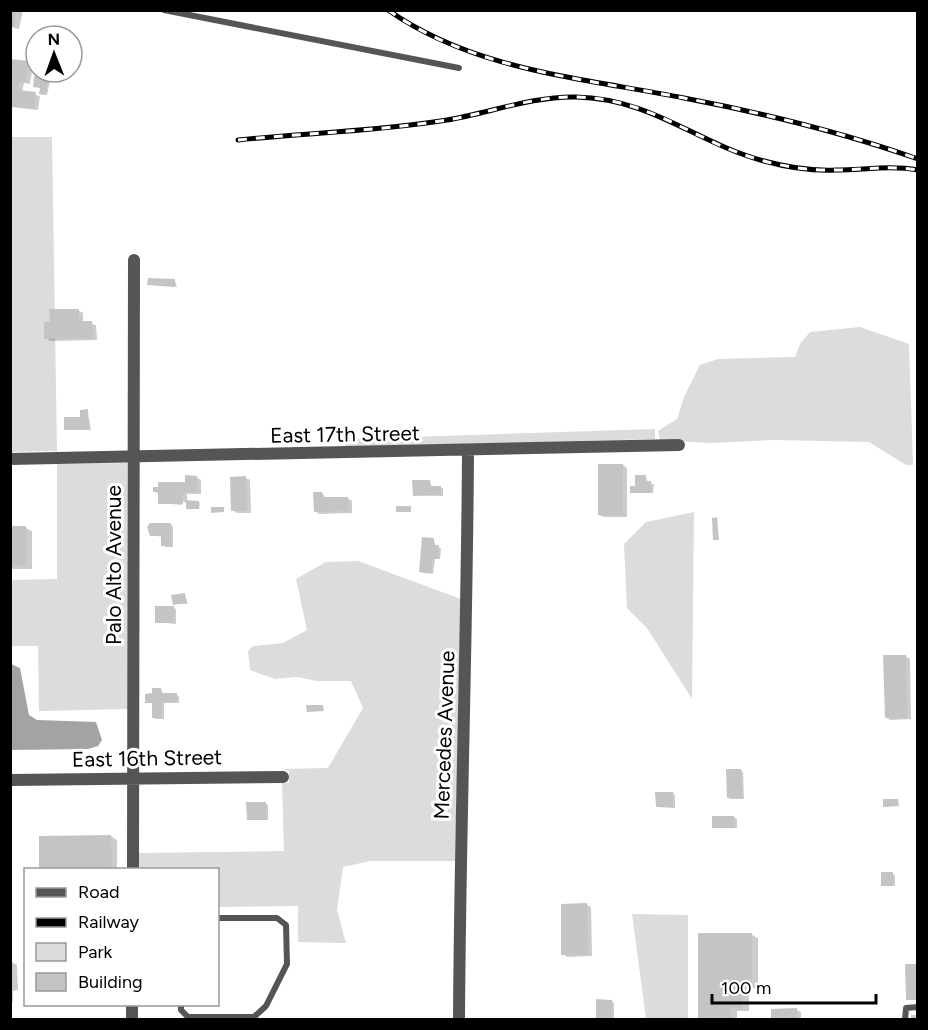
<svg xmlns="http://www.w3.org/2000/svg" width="928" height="1030" font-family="Figtree,sans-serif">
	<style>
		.green { fill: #dcdcdc }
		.water { fill: #a3a3a3 }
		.shadow { fill: #0003 }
		.building { fill: #c4c4c4 }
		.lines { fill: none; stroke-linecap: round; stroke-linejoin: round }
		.service { stroke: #555; stroke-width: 6 }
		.minor { stroke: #555; stroke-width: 12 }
		.rail-casing { stroke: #000; stroke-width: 5 }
		.rail { stroke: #fff; stroke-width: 3; stroke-dasharray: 9; stroke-linecap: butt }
		.labels { text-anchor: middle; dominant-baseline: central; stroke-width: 6; stroke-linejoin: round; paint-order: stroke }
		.street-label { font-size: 21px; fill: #000; stroke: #fff }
	</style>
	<rect width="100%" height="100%" fill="#fff"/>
	<path class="green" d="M10,137H52L57,451L11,452Z
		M860,327L909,344L913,465H906L869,442L774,440L711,443L660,440L658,431L677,419L684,397L700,365L718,359L795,357L800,344L810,332Z
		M655,429V439L345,447L347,439Z
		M127,463L128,709L39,711L38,646H11L10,580L57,579V464Z
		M694,512L692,699L647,628L627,608L624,544L646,522Z
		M358,561L461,599L455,861H370L343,867L337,910L346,943L298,942V906L218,907V870H138L139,853L284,851L282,783H289V771L282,769L328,768L363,708L351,681H317L297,677L275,679L250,670L248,651L253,646L283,643L307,630L296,579L326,562Z
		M632,914L688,915V1019H646Z"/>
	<path class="water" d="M11,664L20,668L29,715L37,720L96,722L102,740L98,746L88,749L11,750Z"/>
	<path class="shadow" d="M10,10H23L19,29L11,27L10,33Z
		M10,60L33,65L30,84L24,83L22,92L40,96L38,110L10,107Z
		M36,78L50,81L47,95L41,94L42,88L34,86Z
		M175,281L177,287L149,284Z
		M78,310L83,313V322L96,325L97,340L50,341L46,338Z
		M66,419L89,418L91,430H68L66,429Z
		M623,465L627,468V517H604L599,515Z
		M196,477L201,480V494H187V501L200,503L199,509L188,508V504L178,499L176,501L183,505L159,503V494L154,491L186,484Z
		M646,477L648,483L654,484L653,493L631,492Z
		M246,478L250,480L251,513H237L233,510Z
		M430,481L432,487L443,488V496L414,495Z
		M322,493L326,498H348L352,501V513L319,514L315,511Z
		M171,525L173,526V547H165L163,545V537L151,535Z
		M10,528H26L32,531V569H10Z
		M434,540L436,547L441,548L440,559H435L433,574L423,573L420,571Z
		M185,595L188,604H174Z
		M174,608L176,609V624L156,622Z
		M906,656L910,659L911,719L890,720L886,717Z
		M161,690L164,695L179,696V703H164V719H156L154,718L153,703L147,702Z
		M741,770L743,772L744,799H731L728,798Z
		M673,793L675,795V808L657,807Z
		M265,803L268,805V820L248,819Z
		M734,817L737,819V828L713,827Z
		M111,836L117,840V870H41Z
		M892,874L895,875V886L883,885Z
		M587,905L591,907L592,956L567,957L563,954Z
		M752,935L758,938V988H749V1011H737V1020H699Z
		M10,961L17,965L18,990L13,991V1002H10Z
		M612,1001L614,1003V1020H597Z
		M797,1010L801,1012V1020H773Z
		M911,1015H918V1020H911Z"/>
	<path class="building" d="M10,10H16L14,26H10Z
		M10,59L29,61L26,82H19L18,90L36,92L34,109L10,106Z
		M34,76L48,78L46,95L39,94L40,88L33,87Z
		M148,278L175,279V287L147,285Z
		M49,309H79V321H92L93,338L44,339V322L50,321Z
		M88,409L89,429L64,430V417H80V410Z
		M598,464H623V515H598Z
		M185,475L197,476V492H183V504H158V492H153V487H158V482H185Z
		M635,475H646V481H651V493H630V486H635Z
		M246,476L247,511H231L230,477Z
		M412,480H430V486H441V495L413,496Z
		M313,492H322L323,497H348V511L314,512Z
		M186,500L199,501V509H186Z
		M396,506H411V512H396Z
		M211,507H224V512L211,513Z
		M717,517L719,540H713L712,518Z
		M150,523H171V546H161V536H150L147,527Z
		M10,526H26V566H10Z
		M422,537L434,538V545H439L438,559L432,558L431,573L419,572Z
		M185,593L186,603L173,605L171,595Z
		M155,606H174V623H155Z
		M883,655H906L907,718H885Z
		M152,688H161L162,693H177V702H162V718H152V703H145V694L152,693Z
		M306,705H323L324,711L307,712Z
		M726,769H741L742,798H727Z
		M655,792H673V807H656Z
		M883,799H898L899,806L883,807Z
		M246,802H266V820H247Z
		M712,816H734L735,828H712Z
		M111,835L112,870H39V836Z
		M881,872H893V886H881Z
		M587,903L588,955H561V904Z
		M698,933H752V985H743V1008H731V1020H698Z
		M905,964H918V1000H906Z
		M596,999L612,1000V1020H596Z
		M797,1008V1020H771V1009Z"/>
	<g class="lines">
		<path class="service" d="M164,10L459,68
			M181,1004V1010L188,1017H254L266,1006L287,964L286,925L277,918H218
			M905,1020L906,1008L918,1007"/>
		<path class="minor" d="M10,459L679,445
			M10,780L283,777
			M133,870L134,260
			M132,1020V1004
			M459,1020C460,830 467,641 468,451"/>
		<g class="rail-casing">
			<path id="rail" d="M388,10C475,71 583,78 684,98C763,113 841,132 918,159
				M238,140C307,133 379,131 447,120C489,113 533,96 576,97C653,99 694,142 764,161C786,167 813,171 836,170C863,170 890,165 918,170"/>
		</g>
		<use href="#rail" class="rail"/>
	</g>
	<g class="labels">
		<g class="street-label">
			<text transform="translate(345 434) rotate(-1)">East 17th Street</text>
			<text transform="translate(113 565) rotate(-90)">Palo Alto Avenue</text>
			<text transform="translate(444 735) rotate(-88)">Mercedes Avenue</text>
			<text transform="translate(147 758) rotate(-1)">East 16th Street</text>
		</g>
	</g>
	<rect width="928" height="1030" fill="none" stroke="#000000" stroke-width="24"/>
	<rect x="24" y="868" width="195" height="138" fill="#ffffff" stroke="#999999" stroke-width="1.5"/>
	<rect x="36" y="888" width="30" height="9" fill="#555555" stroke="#999999" stroke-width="1.5"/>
	<text x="78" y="898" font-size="18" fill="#000000">Road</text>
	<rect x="36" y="918" width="30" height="9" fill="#000000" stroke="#999999" stroke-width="1.5"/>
	<text x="78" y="928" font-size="18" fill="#000000">Railway</text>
	<rect x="36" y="943" width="30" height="18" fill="#dcdcdc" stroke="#999999" stroke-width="1.5"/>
	<text x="78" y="958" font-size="18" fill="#000000">Park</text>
	<rect x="36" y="973" width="30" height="18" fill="#c4c4c4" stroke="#999999" stroke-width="1.5"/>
	<text x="78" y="988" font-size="18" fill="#000000">Building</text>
	<g transform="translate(54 54) rotate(359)"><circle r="28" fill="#ffffff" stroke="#999999" stroke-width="1.5"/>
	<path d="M0-4.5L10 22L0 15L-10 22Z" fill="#000000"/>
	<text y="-9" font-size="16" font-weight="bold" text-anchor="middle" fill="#000000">N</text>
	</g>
	<path d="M712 994v9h164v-9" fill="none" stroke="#000000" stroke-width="3"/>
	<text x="721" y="994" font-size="18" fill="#000000" stroke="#ffffff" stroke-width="4.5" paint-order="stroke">100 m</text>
</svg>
